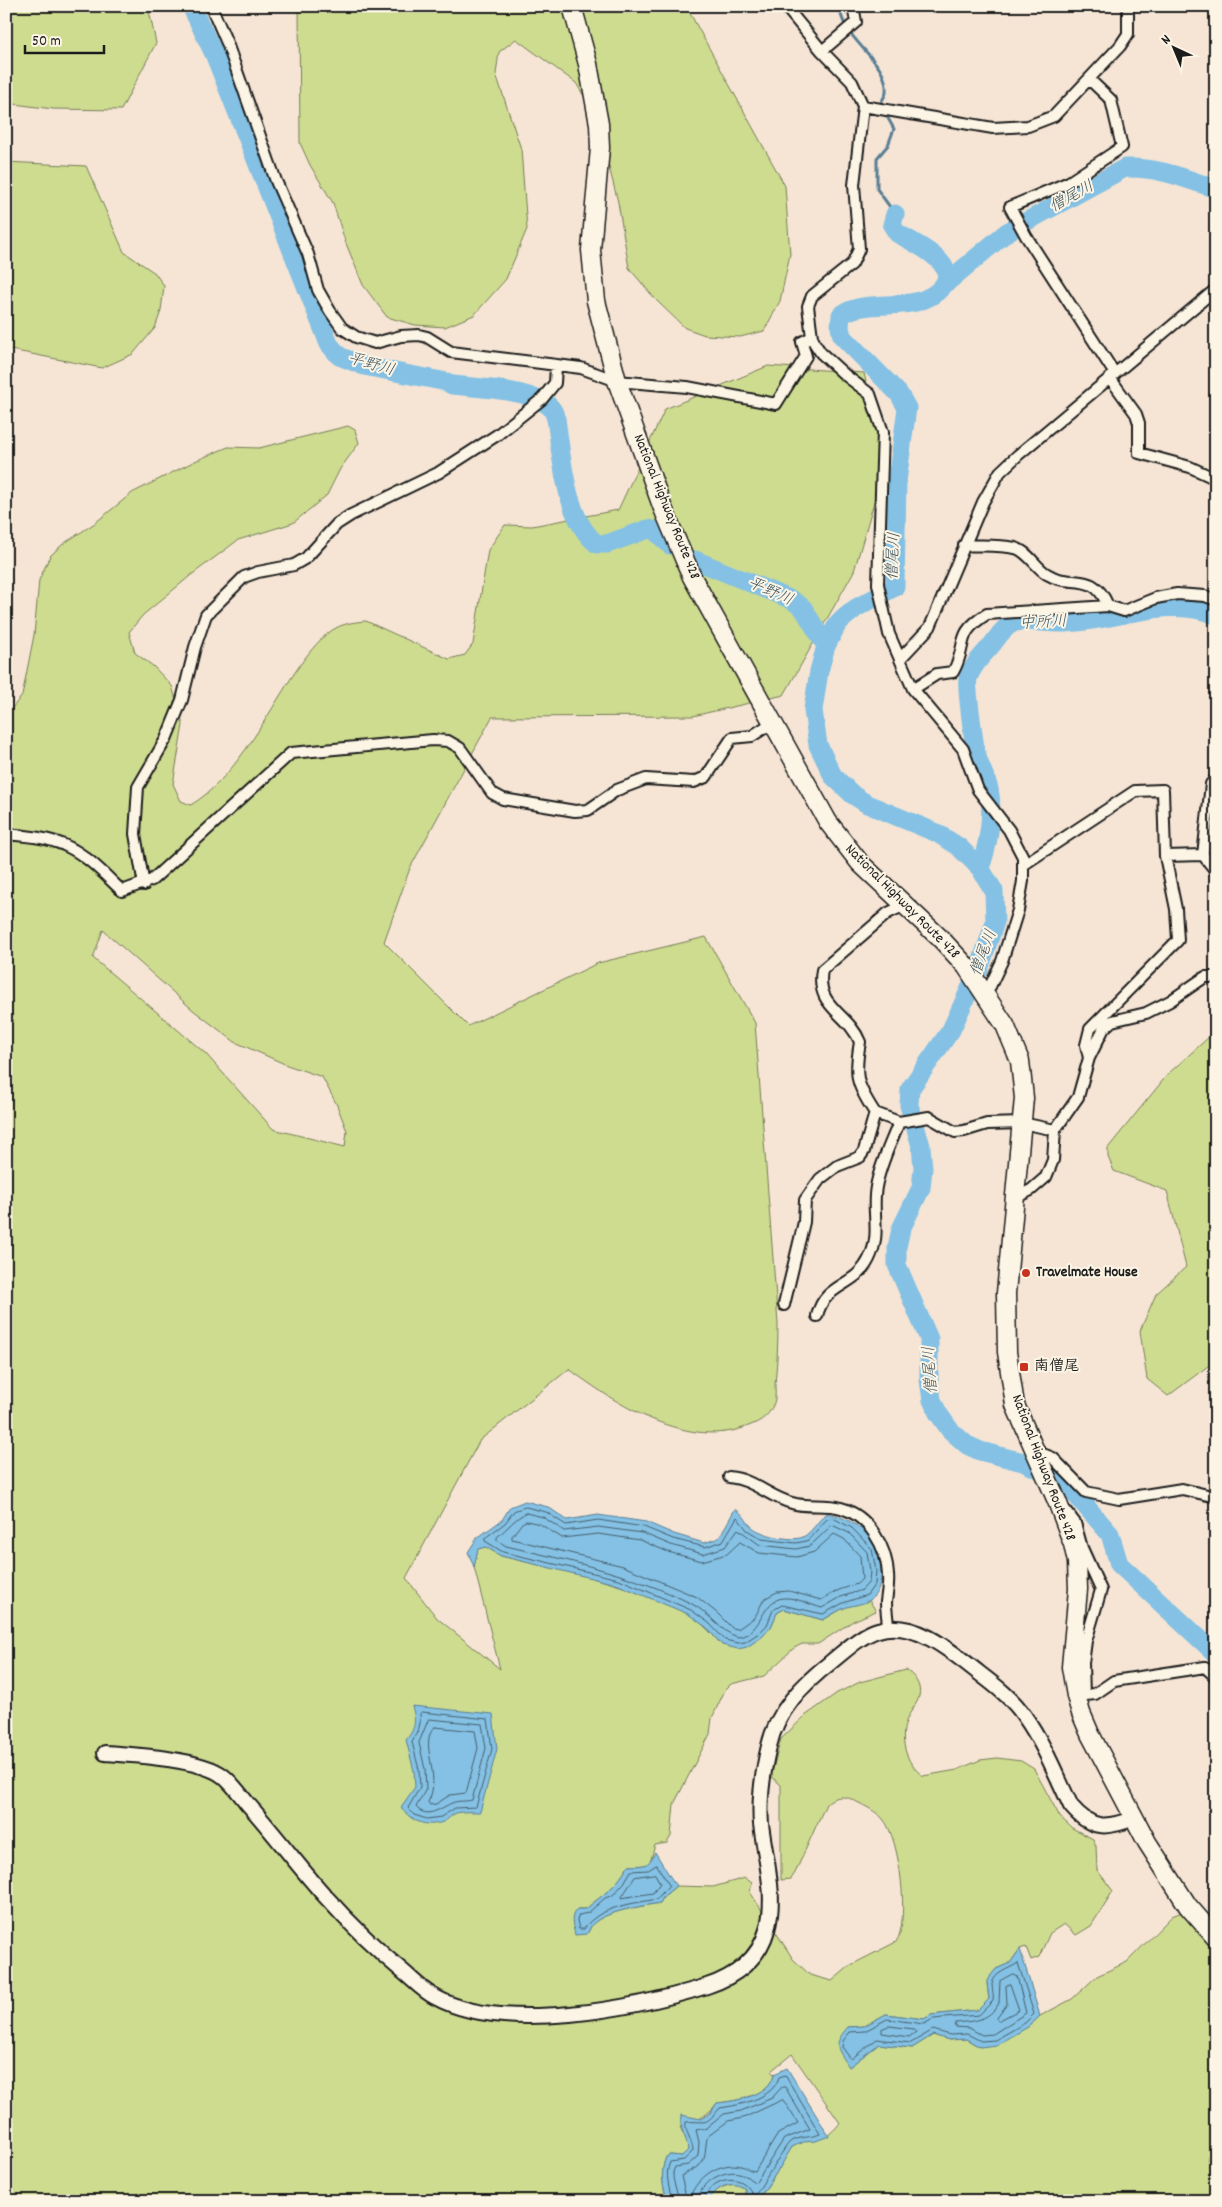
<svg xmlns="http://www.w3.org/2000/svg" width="1222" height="2207" font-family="Dekko,'Klee One',sans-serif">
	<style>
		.green { fill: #cedc90; stroke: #757c56; fill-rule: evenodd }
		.water { fill: #84c1e4; stroke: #5a7f94 }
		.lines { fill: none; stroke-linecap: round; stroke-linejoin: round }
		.shore { stroke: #465e6c; stroke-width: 1 }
		.stream { stroke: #5a7f94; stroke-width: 3 }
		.river { stroke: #84c1e4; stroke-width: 19 }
		.street-casing { stroke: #1c1c1c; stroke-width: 14 }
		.secondary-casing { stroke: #1c1c1c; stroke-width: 18 }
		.highway-casing { stroke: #1c1c1c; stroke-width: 21 }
		.street { stroke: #fcf5e5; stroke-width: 10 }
		.secondary { stroke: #fcf5e5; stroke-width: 14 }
		.highway { stroke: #fcf5e5; stroke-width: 18 }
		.poi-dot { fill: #c8321e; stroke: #fcf5e5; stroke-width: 2 }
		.labels { text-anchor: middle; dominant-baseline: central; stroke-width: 4; stroke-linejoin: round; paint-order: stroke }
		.street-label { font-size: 15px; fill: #1c1c1c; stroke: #fcf5e5 }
		.poi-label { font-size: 15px; font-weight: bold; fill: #1c1c1c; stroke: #fcf5e5; text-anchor: start }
		.water-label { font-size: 16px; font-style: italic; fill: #405662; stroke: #fcf5e5 }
	</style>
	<rect width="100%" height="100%" fill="#f6e5d5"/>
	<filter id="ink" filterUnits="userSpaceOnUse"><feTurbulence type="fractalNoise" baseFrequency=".02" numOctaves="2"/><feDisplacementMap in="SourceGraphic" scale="10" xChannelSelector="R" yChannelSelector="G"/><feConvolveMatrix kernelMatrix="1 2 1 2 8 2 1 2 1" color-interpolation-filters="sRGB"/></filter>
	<g filter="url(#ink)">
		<path class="green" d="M6,6H148L156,43L121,110L53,109L6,103Z
			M299,6H686L785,186L790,254L780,301L764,331L740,337L705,335L685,328L656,300L629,268L618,202L596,116L576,83L516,39L499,52L496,74L521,149L527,229L506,279L474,315L445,327L415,325L387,317L363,285L345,241L333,203L310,165L300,143Z
			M6,162L86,166L124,252L155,273L164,286L161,311L155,328L133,354L102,368L6,349Z
			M768,366L864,373L885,464L854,571L784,695L693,716L492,717L410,868L384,942L468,1026L598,963L706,937L755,1023L778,1324C778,1344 777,1364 775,1384C775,1390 776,1398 774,1403C768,1419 757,1423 743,1428C683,1448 615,1403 569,1369L480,1440L406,1578L437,1618L500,1669L474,1567L478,1548L486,1547L501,1556C564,1571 630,1583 688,1614C701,1621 712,1634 722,1645L771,1627L777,1613L784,1609L823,1620L845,1607L869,1600L876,1611L853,1621L818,1644H802L794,1648L764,1676L731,1684L725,1690L712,1718L710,1734L674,1804L671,1836L667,1843L655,1845L650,1863L647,1865L628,1866C616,1888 604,1893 586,1909H578L587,1934C589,1931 590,1927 593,1924C605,1911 643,1906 660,1903L664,1896L676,1886L713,1887L745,1878L752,1883L750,1892L793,1959L810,1975L832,1981L851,1965L896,1942C910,1922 900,1838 883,1819C877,1812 865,1806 857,1802C845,1795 835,1795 826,1804L795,1873L791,1879L781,1880V1785L771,1776L781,1739L805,1716L837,1693L860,1682L906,1670C914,1675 922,1686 919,1696C918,1703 911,1710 908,1717C898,1737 905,1763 923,1776L957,1770L980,1760L997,1758L1021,1761L1034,1769L1060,1817L1072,1828L1093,1839L1096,1846L1097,1870L1113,1891L1091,1926L1076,1935L1064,1924L1050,1933L1039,1957L1031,1960L1026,1947L1020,1949L1010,1963L996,1969L987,1983L989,2000L978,2010L931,2015L924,2019L886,2014L864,2026L848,2027L849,2067L879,2044L912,2048L933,2035L949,2040L966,2039L980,2047L1028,2027L1040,2016L1072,1999L1097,1976L1127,1962L1172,1916L1182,1912L1216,1954V2145H1211L1207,2160L1216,2164V2201H757C767,2187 777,2173 785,2158C788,2154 790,2148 794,2146C815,2133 820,2148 840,2123L792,2054L771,2071L774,2074C770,2096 736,2101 717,2103C707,2117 695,2121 680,2127L688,2143V2150L682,2156L670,2155L666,2157C660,2173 662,2185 668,2201H6V715L22,696L34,635L39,580L50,556L63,544L95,523L132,493L195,461L228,447L259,448L348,426L355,430L359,443L340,469L327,495L293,523L238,540L190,576L143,615L129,632L135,653L153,666L172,686L183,725L173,784L181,801L191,805C233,779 262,724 288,683C299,666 318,637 336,628C345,623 355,622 366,621L449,659L465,655L473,644L488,550L505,525L532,526L618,510L665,409ZM103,930L193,1010L235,1042L287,1065L322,1077L336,1103L347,1131L345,1147L273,1129L205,1053L93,958Z
			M1210,1036L1216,1042V1360L1168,1396L1147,1379L1140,1331L1156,1294L1186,1267L1167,1191L1114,1171L1108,1157V1148L1168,1074Z
			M737,2184L745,2189L746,2201H708C715,2189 724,2185 737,2184Z"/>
		<path class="water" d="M525,1501L548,1507L567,1520L598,1515L646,1522L674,1534L704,1543L719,1538L735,1509C744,1514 745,1520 751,1526C760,1535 792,1542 803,1537C811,1533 819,1520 825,1514C841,1512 873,1534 878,1549C883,1564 884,1589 870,1600C864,1604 854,1605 847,1607C839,1610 831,1615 823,1620L784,1609L777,1613L771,1627L762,1637L747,1647L738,1649L722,1645L706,1627L688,1614L616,1584L501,1556L486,1547L478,1549L474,1567L468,1552L477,1538L502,1520L510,1507Z
			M412,1706L493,1714L497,1749L480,1812C473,1812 463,1811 456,1813C451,1815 448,1820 443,1822C426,1828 410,1821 401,1807L415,1787L414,1771L406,1740C416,1728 416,1720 412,1706Z
			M655,1852L676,1886L664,1896L660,1903C644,1906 605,1911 593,1924C590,1927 589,1931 587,1934L575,1935C573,1925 569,1917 577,1909H586C604,1893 616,1888 628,1866C644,1865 648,1868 655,1852Z
			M1020,1949L1040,2016L1028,2027L997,2045L980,2047L966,2039L949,2040L933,2035L912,2048L879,2044L849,2067C837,2048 832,2045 848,2027L864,2026L886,2014L924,2019L931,2015L978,2010L989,1999L987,1983L991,1975L996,1969L1010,1963Z
			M787,2068L829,2136L816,2141L803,2142L792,2147L779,2169L757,2201H746L745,2189C731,2179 717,2187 708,2201H668C662,2185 660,2173 666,2157L670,2155L682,2156L688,2150C687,2135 679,2132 681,2115L701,2119L710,2113L717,2103C736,2101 770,2096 774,2074Z"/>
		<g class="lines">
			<path class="shore" d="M526,1507L546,1512L566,1525L598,1520L644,1527L673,1539L705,1547L723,1541L737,1517L747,1530L762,1539L796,1543L807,1541L827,1519L833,1518L852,1528L872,1549L876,1571L875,1584L867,1595L843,1603L823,1614L782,1605L773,1610L767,1625L759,1633L745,1642L738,1643L725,1640L709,1623L691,1610L619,1579L503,1552L485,1541V1538L505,1523L514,1511Z
				M526,1513L543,1517L564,1531L598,1527L642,1533L671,1545L703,1554L725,1547L738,1529L760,1545L796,1549L810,1546L832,1525L849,1533L867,1552L870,1571L869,1582L862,1590L841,1597L822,1608C810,1605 796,1597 784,1598C761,1599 763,1634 738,1637C720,1632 710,1613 692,1604C633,1574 570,1561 506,1546L497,1540V1537C507,1529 516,1517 526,1513Z
				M527,1521L540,1524L562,1538L598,1534L640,1540L668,1552L702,1561L727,1554L740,1542L759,1553L797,1557L814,1552L834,1534L844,1539L860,1556L862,1579L857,1584L839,1590L821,1600L789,1591L777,1592L764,1599L755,1617L738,1629L732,1628L717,1613L697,1597L623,1566L512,1539V1536L522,1523Z
				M422,1712L488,1719L492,1749L476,1807L455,1808L441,1817L427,1819L414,1815L408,1808L420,1787L419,1770L412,1742C417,1734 422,1724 420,1714Z
				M429,1719L482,1724L486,1748L472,1800C465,1802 458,1800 452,1803C440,1808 427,1820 416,1807L426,1789L425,1769L419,1743Z
				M435,1727L475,1731L478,1748L466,1793L450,1795L436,1804L430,1805L428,1802C443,1776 417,1742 435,1727Z
				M657,1865L669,1885L657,1899C632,1904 599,1906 584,1929H579L577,1920L579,1915L588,1913L605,1898L613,1895L624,1883L631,1871L648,1870Z
				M655,1874L660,1883L653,1893L621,1898L635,1877Z
				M1018,1963L1034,2014L1025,2023L995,2040L981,2041L967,2034L950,2035L933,2030L911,2043L877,2039L851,2059L842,2047L843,2041L850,2032L865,2031L887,2019L924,2024L933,2019L979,2015L993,2001C994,1996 992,1989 992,1984C994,1972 1010,1969 1018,1963Z
				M1013,1974L1017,1976L1026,2013L993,2034L982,2035L969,2028L955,2027L956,2023C974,2021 989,2021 999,2003L1000,1981Z
				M1010,1984L1019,2010L998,2021L997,2018L1007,2004L1006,1986Z
				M889,2026L914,2029L916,2032L909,2037L882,2033V2029Z
				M783,2100L798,2123L778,2134L755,2171C750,2171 746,2167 741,2166C720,2161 697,2177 690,2197H686L681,2176C708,2161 703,2166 707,2137L728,2121L743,2118Z
				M672,2201C670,2187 664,2176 670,2162L684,2160L693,2151C693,2141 684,2131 686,2122C707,2120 703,2128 720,2108C740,2105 773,2099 779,2077L785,2075L820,2134C811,2138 800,2136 790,2142C786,2144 762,2186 755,2195L752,2194C742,2169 707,2179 704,2201
				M679,2201C678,2190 669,2177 675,2167L688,2165L698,2156L699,2142L696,2130L707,2128L724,2114L741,2111L772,2098L782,2087H785L810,2129L784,2139L756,2182C750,2181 746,2174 739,2173C723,2169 699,2183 698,2201"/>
			<path class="stream" d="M840,6C840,40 890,60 886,93C885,96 882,100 881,103L883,107
				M885,113L894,129L888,145L877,158V189L895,214"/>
			<path class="river" d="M191,6L215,56L329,344L339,356L364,366L447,382L452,385C481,388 520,389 545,403C552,407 554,412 556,419C562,457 565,519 597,544H607L648,529L654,530L670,545
				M895,214L892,225L897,233C912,242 962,264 942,287C917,316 869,296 841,315L840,327L842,336L899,394L907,408L897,481L895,587L856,608L838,623L826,646L819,671L813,710L818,745L833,776L853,795L867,804L937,833L959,847L980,868L994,891L995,922L979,969L951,1030L910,1089L909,1105L921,1146L923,1168L921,1188L901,1229L897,1247V1265L929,1339V1380L932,1400L938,1413L950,1430L967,1445L980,1451L1023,1462L1063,1480L1110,1534L1119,1564L1216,1654
				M945,284L1007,232L1125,168C1159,167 1184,178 1216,189
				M695,560L792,600L803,608L826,646
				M980,868C988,847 994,812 989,789C986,777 979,766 976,753C974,742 966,687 968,678C973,665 981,657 990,647C997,639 1002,628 1013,623C1023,619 1047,623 1059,623C1068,623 1077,622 1085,621C1128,616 1174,597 1216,615"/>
			<g class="street-casing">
				<path id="street" d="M211,6L227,43L276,181L308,254L318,290L330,311L342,328L356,337L375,343L401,336L419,335L427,337L451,352L581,368L617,381L687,387L776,404L806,356L802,342L812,337
					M785,6L822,51L852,82L863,106L854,185L859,249L852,264L812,296L808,306L812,337L815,344L821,353L845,375L870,394L883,432L878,584L889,634L913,689L963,749L978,790L1009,830L1023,857V881L1018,910L1002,961L986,995
					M822,51L856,22L853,6
					M1089,79L1111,100L1122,147L1069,182L1010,207L1026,236L1115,374
					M863,106L993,128L1028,126L1054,116L1120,46L1128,34V6
					M1110,378L1136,414L1139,423V453L1190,467L1216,479
					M964,545C981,546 999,545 1015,548C1028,551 1036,568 1047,574C1071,589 1093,569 1108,606
					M900,659L930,627L983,502L1000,472L1018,455L1216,289
					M913,689L937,674L953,672C969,644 953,635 987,614L1108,606L1124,611L1156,598L1177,594L1205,596L1216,600
					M6,834C26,836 46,837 64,845C86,854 105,875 122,891L152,880L291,753L433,740L448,741L460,748L492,793L503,799L575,811L588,810L617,790L646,779L694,782L706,777L732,738L752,736L772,723
					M1203,855L1216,871
					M1023,865L1135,791L1163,790L1165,856
					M144,885L135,834L138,787L166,739L182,700L195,647L206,615L244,577L258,572L294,565L306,558L337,524L351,515L438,473L497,435L542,399L555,383L556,366
					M1089,1058L1086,1045L1090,1029L1178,940L1176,909L1165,856L1203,855L1211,784L1216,778
					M875,1113L899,1122L929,1117L955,1132L964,1131L987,1124L1022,1123L1055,1130
					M1015,1198L1031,1190L1046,1177L1053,1160L1055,1130L1078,1097L1089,1058L1104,1028L1112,1021L1146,1013L1170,1001L1205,977H1216
					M784,1305L804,1222L805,1200L820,1179L837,1166L860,1157L864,1151L875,1113C856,1084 854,1076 860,1042C848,1012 815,1008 822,970L888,913L905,905
					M817,1316C825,1282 855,1288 869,1259C882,1233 871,1213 876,1187C880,1164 891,1143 899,1122
					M1035,1451L1053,1458L1086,1492L1119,1499L1182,1489L1216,1497
					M729,1477C753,1479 769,1497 792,1503C807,1508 825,1503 841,1508C869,1516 887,1547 888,1575C889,1584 887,1593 886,1602C886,1611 888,1620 888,1628
					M1066,1511L1075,1523L1082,1548L1101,1590L1086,1641L1083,1663L1084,1695
					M1077,1696L1095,1694L1114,1681L1205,1667L1216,1677"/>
			</g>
			<g class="secondary-casing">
				<path id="secondary" d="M105,1753C133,1755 202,1759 223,1776C232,1783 240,1794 247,1803C274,1833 298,1866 325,1896C350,1924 378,1951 407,1975C416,1983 425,1992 435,1997C503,2035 636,2008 707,1986C735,1977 759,1959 767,1930C777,1896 765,1858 761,1824C759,1799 763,1771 769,1746C777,1710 803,1684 831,1662C845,1651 861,1635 878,1630C915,1619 952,1652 979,1673C996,1686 1013,1699 1025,1717C1044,1744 1057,1777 1071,1806C1091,1830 1107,1829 1134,1818"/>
			</g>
			<g class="highway-casing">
				<path id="highway" d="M572,6L588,64L599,124L600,148L591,250L596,301L617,381L662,506L692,577L828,822L860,863L941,939L966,966L1005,1025L1020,1061L1024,1098L1006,1293L1007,1352L1015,1405L1057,1501L1073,1544L1077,1562L1078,1589L1071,1667L1076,1696L1081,1713L1090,1734L1147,1842L1188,1906L1216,1938"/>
			</g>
			<use href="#street" class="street"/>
			<use href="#secondary" class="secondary"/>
			<use href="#highway" class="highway"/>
		</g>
	</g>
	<g class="poi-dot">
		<circle cx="1026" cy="1273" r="5"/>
		<rect x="1019" y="1362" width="10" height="10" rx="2.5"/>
	</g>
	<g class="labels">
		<g class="street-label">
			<text transform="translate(666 507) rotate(68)">National Highway Route 428</text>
			<text transform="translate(902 902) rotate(45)">National Highway Route 428</text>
			<text transform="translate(1043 1468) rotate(69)">National Highway Route 428</text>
		</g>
		<g class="poi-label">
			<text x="1036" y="1273">Travelmate House</text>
			<text x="1034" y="1367">南僧尾</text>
		</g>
		<g class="water-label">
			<text transform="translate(1072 197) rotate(-29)">僧尾川</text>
			<text transform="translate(371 365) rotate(16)">平野川</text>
			<text transform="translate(894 556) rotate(-87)">僧尾川</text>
			<text transform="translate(770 592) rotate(24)">平野川</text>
			<text transform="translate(1043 623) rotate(-3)">中所川</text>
			<text transform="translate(984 953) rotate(-69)">僧尾川</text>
			<text transform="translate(931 1370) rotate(-94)">僧尾川</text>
		</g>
	</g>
	<rect width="1222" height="2207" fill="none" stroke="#fcf5e5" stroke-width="25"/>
	<rect x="12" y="12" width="1197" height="2182" fill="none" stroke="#1c1c1c" stroke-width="2" filter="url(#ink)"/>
	<g transform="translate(1174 48) rotate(316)" stroke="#fcf5e5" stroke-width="4" paint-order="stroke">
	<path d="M0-4L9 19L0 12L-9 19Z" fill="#1c1c1c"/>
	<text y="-8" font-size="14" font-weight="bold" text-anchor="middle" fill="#1c1c1c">N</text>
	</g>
	<path d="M25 45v8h79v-8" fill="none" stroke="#1c1c1c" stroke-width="2.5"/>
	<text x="32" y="45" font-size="15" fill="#1c1c1c" stroke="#fcf5e5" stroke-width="4" paint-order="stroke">50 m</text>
</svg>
